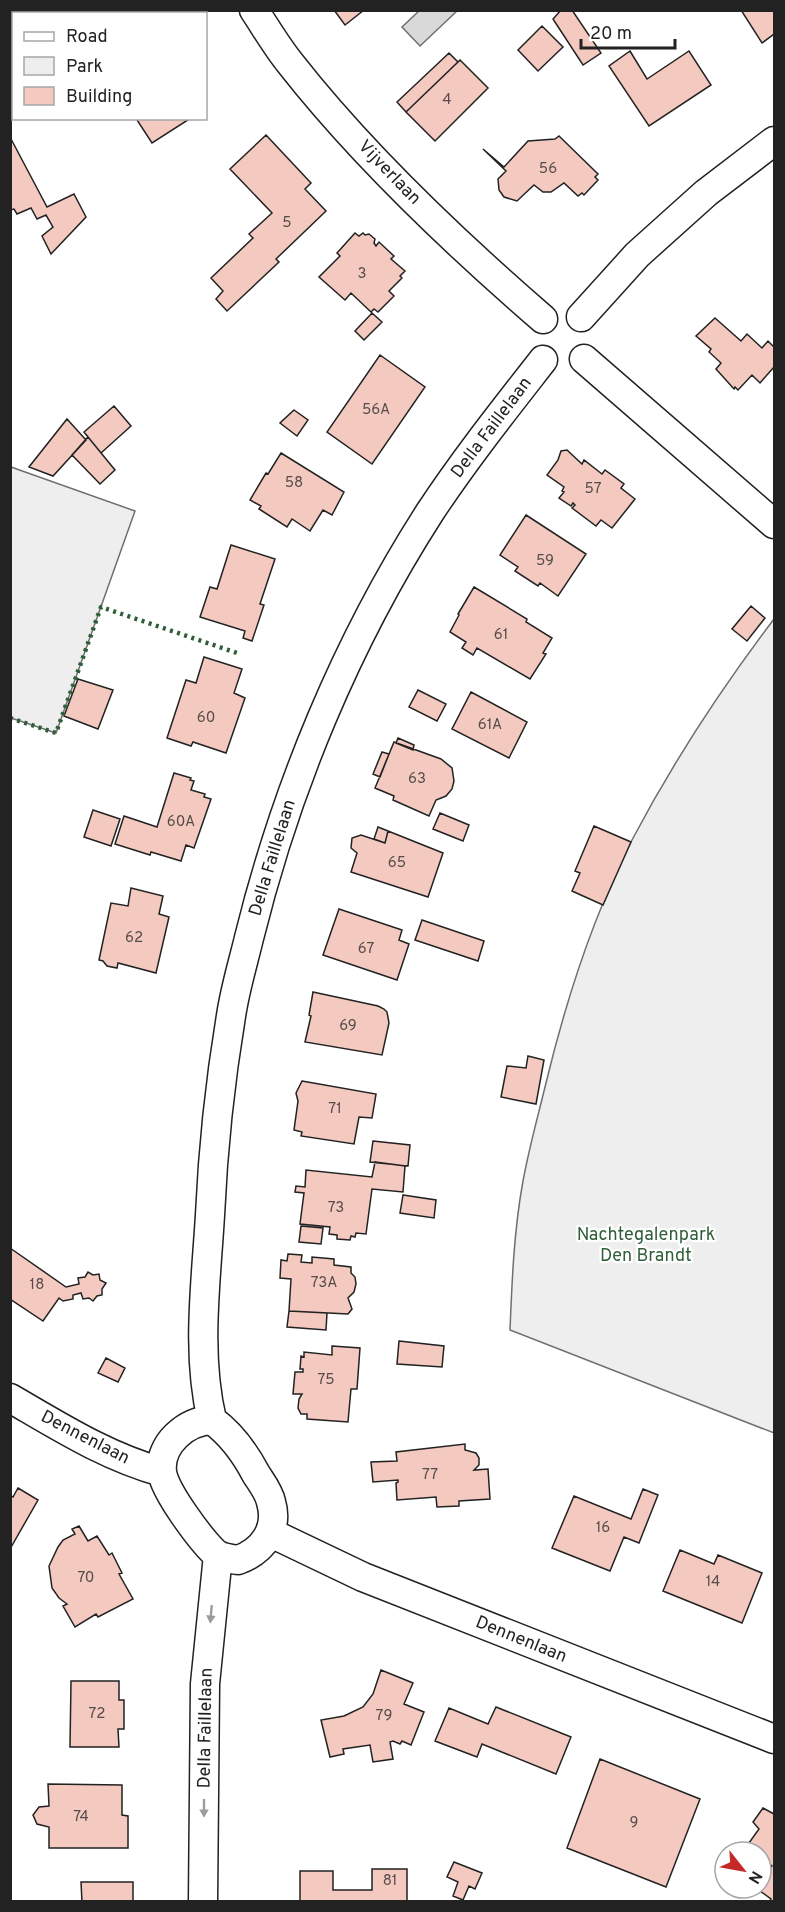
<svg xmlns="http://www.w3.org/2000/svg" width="785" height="1912" font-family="Overpass,sans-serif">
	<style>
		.green { fill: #eee; stroke: #6f6f6f; stroke-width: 1.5 }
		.water { fill: #d9d9d9; stroke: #6f6f6f; stroke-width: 1.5 }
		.building { fill: #f3c9c0; stroke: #222; stroke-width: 1.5 }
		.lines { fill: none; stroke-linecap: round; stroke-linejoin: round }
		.street-casing { stroke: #222; stroke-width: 31 }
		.street { stroke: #fff; stroke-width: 28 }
		.hedge { stroke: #2f5e38; stroke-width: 4.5; stroke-dasharray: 3 4.5; stroke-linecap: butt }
		.oneway { fill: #9c9c9c }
		.labels { text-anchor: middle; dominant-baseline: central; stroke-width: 4.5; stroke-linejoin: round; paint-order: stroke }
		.number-label { font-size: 15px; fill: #564c4a }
		.street-label { font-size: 18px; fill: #222; stroke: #fff }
		.park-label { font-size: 18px; fill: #2f5e38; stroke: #fff }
	</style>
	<rect width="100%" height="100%" fill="#fff"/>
	<path class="green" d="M11,467L135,511L56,733L11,718Z
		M774,619V1433L510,1330C512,1280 514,1230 523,1181C529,1148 538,1116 546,1083C566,1000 593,916 632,840C673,762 721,689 774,619Z"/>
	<path class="water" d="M420,10H457V11L420,46L402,27Z"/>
	<path class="building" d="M334,10H364L345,25Z
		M561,10H572L601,53L583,65L553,19Z
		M741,10H774V34L762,43Z
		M542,26L563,47L538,71L518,50Z
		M630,51L647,79L689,51L711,85L649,126L609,66Z
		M449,53L458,62L406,112L397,102Z
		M460,60L488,88L435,141L406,112Z
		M140,118H191L152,143L137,120Z
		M266,135L311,183L305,189L326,211L276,259L279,262L227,311L216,299L223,291L211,278L253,238L249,234L272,213L230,169Z
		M559,136L598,174L595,177L598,180L584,195L582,193L578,196L564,183L551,192H543L534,185L517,201L504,197L499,190L498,179L506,171L483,149L504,167L528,141L555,139Z
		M10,137L47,207L74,194L86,217L51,254L42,236L53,227L46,215L37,219L31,208L17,214L14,209L10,210Z
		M355,233L359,236L363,233L365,235L369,234L375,239L374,243L376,246L379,242L394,256L391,259L405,271L400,276L402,278L389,291L394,296L378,312L374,309L371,312L351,293L345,300L319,277L340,256L337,253Z
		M372,313L382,322L364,340L355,331Z
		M715,318L741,341L747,334L762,348L768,341L774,347V367L760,383L752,375L738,390L735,387L734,389L716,369L721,363L709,352L711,349L696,336Z
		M380,355L425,387L372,464L327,432Z
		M114,406L131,426L101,453L84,432Z
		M294,410L308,420L297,436L280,423Z
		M67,419L86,440L53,476L29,467Z
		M88,437L115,470L100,484L72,455Z
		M567,450L582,464L584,460L602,474L605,470L624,484L621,488L635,499L612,528L601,520L596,526L572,508L575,505L573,503L571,506L559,498L564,492L562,491L564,487L547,475L558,460L561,451Z
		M281,453L344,492L332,515L323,510L310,531L292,519L287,527L259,509L261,506L250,500L266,473L268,474Z
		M526,515L586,554L558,596L540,583L538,586L515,571L518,567L500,555Z
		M231,545L275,559L260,604L264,605L252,641L243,638L245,631L200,617L210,587L217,589Z
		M474,587L527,619L526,622L552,638L543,653L546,654L530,679L477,648L473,655L462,648L466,642L450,632L459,615L458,614Z
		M751,606L765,618L747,641L732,629Z
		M204,657L242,669L234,693L245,698L226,753L193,742L191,746L167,738L186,680L196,683Z
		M78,679L113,690L98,729L64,716Z
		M418,690L446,704L437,721L409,707Z
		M471,692L527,722L509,758L452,729Z
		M398,738L414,745L413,750L396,743Z
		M394,742L441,759L452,768L454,781L452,789L446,796L436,800L429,816L393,800L394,796L375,788Z
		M382,752L389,754L380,777L373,774Z
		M174,773L191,778L190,780L194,781L191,790L205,794L204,797L211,799L194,848L186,845L181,861L151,852L150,855L115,844L124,816L157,827Z
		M93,810L120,819L111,846L84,837Z
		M440,813L469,825L463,841L433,829Z
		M594,826L631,842L603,905L572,891L580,873L575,871Z
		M378,827L388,831L385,843L374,839Z
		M388,831L443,853L428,897L351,872L357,853L351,848L352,838L361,835L385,843Z
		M131,888L163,896L159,914L169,917L156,973L118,963L117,968L107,966L103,961L99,960L111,903L128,906Z
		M339,909L402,930L399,940L409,944L397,980L323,955Z
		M422,920L484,941L478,961L415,940Z
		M313,992L378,1006L384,1009L387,1012L389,1023L382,1055L305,1042L311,1016L309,1015Z
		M528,1056L544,1060L536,1104L501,1097L507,1066L526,1068Z
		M302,1081L376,1094L372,1118L359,1117L354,1144L301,1136L302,1132L294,1130L298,1101L296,1093Z
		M373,1141L410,1145L408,1166L370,1162Z
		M375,1162L405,1166L403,1192L372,1189L366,1234L356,1233L355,1237L351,1236L350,1240L337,1239V1235L329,1234L330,1227L300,1224L304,1193L295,1192L296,1186L305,1187L306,1170L372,1177Z
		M403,1195L436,1200L434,1218L400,1213Z
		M301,1226L323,1228L321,1244L299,1242Z
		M10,1248L66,1287L79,1284L78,1278L85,1277L88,1272L93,1275L99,1274L100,1280L106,1283L102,1289V1295L97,1296L93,1301L89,1298L83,1299L81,1293L73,1295V1299L63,1301L59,1298L43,1321L10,1299Z
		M288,1254L302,1255L301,1262L312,1263V1257L334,1259V1265L351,1267V1273L355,1277L356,1284L354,1292L348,1298L352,1309L348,1314L289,1311L291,1279L280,1278L281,1260L287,1261Z
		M289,1311L327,1313L326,1330L287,1327Z
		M399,1341L444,1346L442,1367L397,1364Z
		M332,1346L360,1348L357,1389H351L348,1422L307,1419V1414H301L298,1408L299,1399L302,1394H293L295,1372H303V1369H300L301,1356L304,1357V1352L332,1355Z
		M106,1358L125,1368L118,1382L98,1373Z
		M465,1444V1450L476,1453L479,1458V1465L474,1470L488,1469L490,1499L459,1501V1506L437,1507L436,1497L397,1500L396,1483L398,1482V1480L373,1482L371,1462L397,1461L396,1452Z
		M18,1488L38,1500L10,1549V1495L13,1497Z
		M643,1489L658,1495L639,1543L624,1537L610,1571L552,1548L574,1496L631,1519Z
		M79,1526L88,1541L97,1536L109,1555L112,1553L122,1573L119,1574L133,1599L98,1617L96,1614L75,1627L63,1606L67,1604L59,1598L52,1588L49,1566L58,1547L63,1540L75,1534L72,1529Z
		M680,1550L714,1564L718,1555L762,1573L742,1623L663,1591Z
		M381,1670L413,1683L404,1704L424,1712L411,1745L402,1741L400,1744L393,1741L390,1742L393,1759L373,1762L370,1745L343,1749L344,1754L330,1757L321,1720L344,1716L363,1707L373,1694Z
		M71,1681H119V1700H124V1729H118L119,1747H70Z
		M496,1707L571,1737L556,1774L482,1744L477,1757L435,1741L449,1708L488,1724Z
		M600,1759L700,1799L666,1887L567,1848Z
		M48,1784L122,1785V1815L128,1816V1848H49V1827L37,1824L33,1815L39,1807L49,1806Z
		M763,1808L774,1814V1902H769L771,1899L756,1888H761V1881L772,1866L761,1858V1852H753L746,1847L759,1829L753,1822Z
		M454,1862L482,1873L475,1889L469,1886L463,1900L453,1896L458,1882L447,1877Z
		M372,1869H407V1902H300V1871H333V1890H372Z
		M81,1882H133V1902H82Z"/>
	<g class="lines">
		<g class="street-casing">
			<path id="street" d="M254,10C266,28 277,47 290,63C362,155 454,242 543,319
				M92,14L97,10
				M10,58L14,56
				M581,317L637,255L706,193L774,141
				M584,359L774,524
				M10,1398C60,1427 107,1457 162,1472
				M212,1420C196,1353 206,1283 210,1215C213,1148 220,1082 231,1016C235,989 243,963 249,938C286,788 347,641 430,512C465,459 504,410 543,360
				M212,1420C231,1434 245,1453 256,1474C261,1482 269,1492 271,1502C279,1529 263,1551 238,1560C231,1559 222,1558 216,1554C201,1540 165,1492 162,1472C159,1444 186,1421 212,1420Z
				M271,1533L363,1577L774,1739
				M203,1902L205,1684L218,1555"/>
		</g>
		<use href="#street" class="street"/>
		<path class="hedge" d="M10,718L56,733L101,607L240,654"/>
	</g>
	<defs><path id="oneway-solid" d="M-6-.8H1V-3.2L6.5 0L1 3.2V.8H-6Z" transform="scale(1.5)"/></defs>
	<g class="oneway">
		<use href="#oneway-solid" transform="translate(211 1614) rotate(95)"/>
		<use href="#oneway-solid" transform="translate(204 1808) rotate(90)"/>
	</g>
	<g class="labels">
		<g class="number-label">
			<text x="447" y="100">4</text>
			<text x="548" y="169">56</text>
			<text x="287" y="223">5</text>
			<text x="362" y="274">3</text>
			<text x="376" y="410">56A</text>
			<text x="294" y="483">58</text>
			<text x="593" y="489">57</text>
			<text x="545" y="561">59</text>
			<text x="501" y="635">61</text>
			<text x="206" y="718">60</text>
			<text x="490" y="725">61A</text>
			<text x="417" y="779">63</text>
			<text x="181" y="822">60A</text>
			<text x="397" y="863">65</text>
			<text x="134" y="938">62</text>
			<text x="366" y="949">67</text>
			<text x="348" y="1026">69</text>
			<text x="335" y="1109">71</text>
			<text x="336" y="1208">73</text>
			<text x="324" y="1283">73A</text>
			<text x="37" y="1285">18</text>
			<text x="326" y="1380">75</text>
			<text x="430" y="1475">77</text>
			<text x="603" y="1528">16</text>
			<text x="86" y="1578">70</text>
			<text x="713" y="1582">14</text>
			<text x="97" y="1714">72</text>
			<text x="384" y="1716">79</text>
			<text x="81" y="1817">74</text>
			<text x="634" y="1823">9</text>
			<text x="390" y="1881">81</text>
		</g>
		<g class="street-label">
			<text transform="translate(389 173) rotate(46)">Vijverlaan</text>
			<text transform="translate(492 428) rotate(-53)">Della Faillelaan</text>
			<text transform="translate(273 858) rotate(-73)">Della Faillelaan</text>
			<text transform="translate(85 1438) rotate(27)">Dennenlaan</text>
			<text transform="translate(521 1640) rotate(22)">Dennenlaan</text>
			<text transform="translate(206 1728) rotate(-89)">Della Faillelaan</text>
		</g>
		<g class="park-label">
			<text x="646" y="1235">Nachtegalenpark<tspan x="646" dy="21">Den Brandt</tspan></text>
		</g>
	</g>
	<rect width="785" height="1912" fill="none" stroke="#222222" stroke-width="24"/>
	<rect x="12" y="12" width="195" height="108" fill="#ffffff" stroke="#a7a7a7" stroke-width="1.5"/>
	<rect x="24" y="32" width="30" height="9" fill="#ffffff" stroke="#a7a7a7" stroke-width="1.5"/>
	<text x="66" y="42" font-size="18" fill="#222222">Road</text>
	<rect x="24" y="57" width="30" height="18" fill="#eeeeee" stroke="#a7a7a7" stroke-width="1.5"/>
	<text x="66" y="72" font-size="18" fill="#222222">Park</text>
	<rect x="24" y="87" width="30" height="18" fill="#f3c9c0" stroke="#a7a7a7" stroke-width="1.5"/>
	<text x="66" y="102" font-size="18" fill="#222222">Building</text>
	<g transform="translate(743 1870) rotate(121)"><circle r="28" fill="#ffffff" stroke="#a7a7a7" stroke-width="1.5"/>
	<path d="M0-4.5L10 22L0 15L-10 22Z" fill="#c62828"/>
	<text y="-9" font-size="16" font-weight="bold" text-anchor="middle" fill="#222222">N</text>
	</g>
	<path d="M581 39v9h94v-9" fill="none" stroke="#222222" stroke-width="3"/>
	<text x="590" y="39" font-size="18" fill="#222222" stroke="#ffffff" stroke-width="4.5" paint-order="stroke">20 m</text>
</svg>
